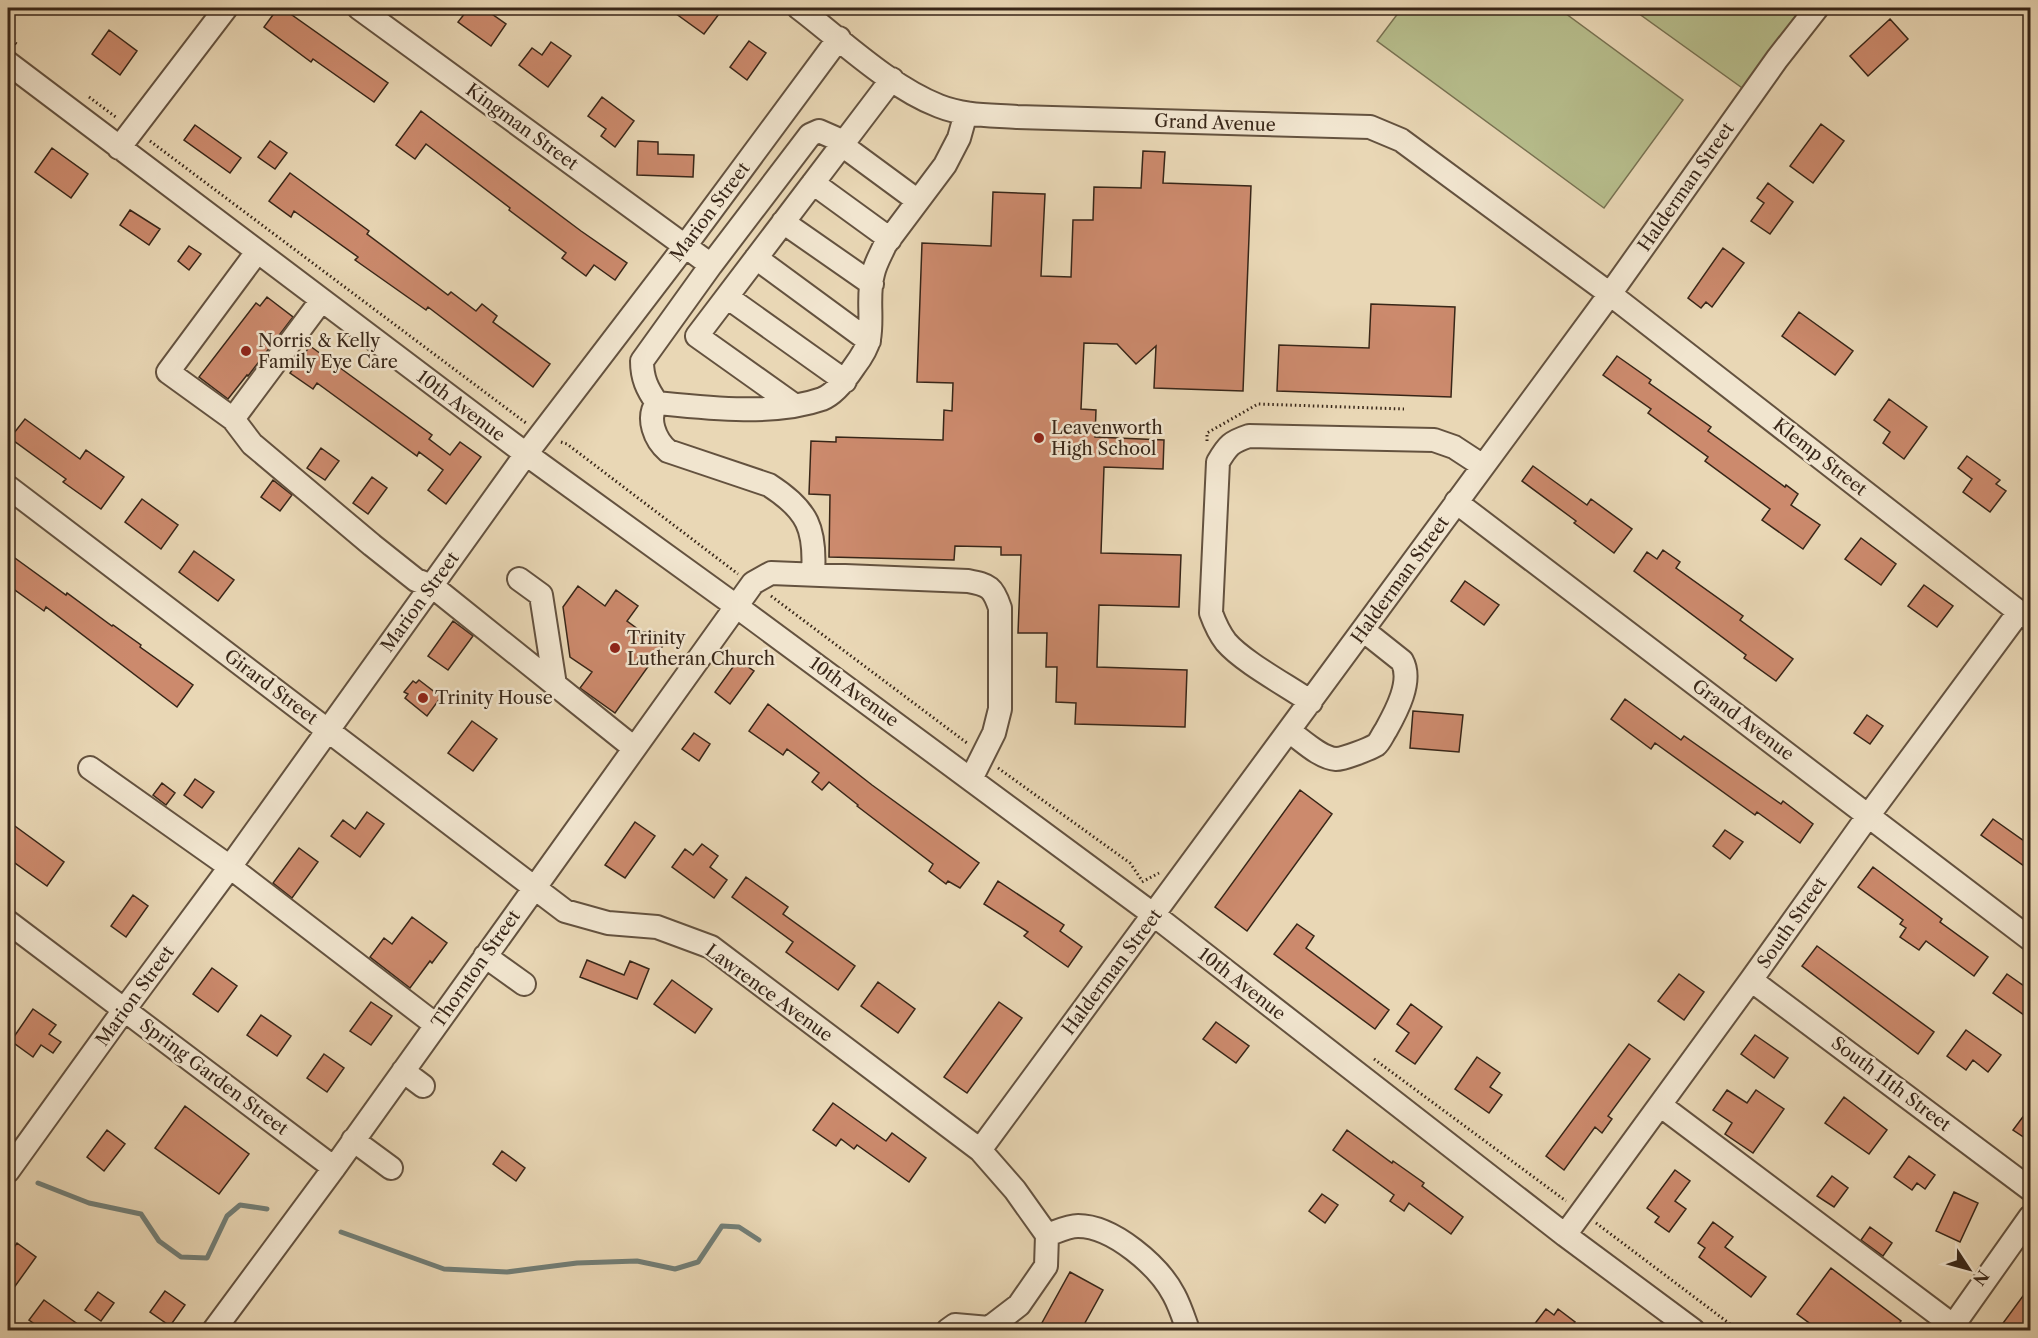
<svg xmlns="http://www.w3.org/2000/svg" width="2038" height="1338" font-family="'Libre Caslon Text',serif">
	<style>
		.green { fill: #b7be8d; stroke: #787252; stroke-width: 1.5 }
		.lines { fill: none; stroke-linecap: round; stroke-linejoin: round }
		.stream { stroke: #727e76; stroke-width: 5 }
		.building { fill: #cc8a6d; stroke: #382618; stroke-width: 1.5 }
		.minor-casing { stroke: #64523f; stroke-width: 26 }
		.path { stroke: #382618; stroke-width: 3; stroke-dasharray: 1.5 3; stroke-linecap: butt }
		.minor { stroke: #f1e5cf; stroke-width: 22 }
		.poi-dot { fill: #8f2418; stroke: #f1e5cf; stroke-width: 2 }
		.labels { text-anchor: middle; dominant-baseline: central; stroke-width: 5; stroke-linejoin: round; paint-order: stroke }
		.street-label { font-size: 18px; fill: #382618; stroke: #f1e5cf }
		.poi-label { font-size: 18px; fill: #382618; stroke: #f1e5cf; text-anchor: start }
	</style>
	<rect width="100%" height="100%" fill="#e9d7b5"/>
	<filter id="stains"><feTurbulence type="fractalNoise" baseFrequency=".00333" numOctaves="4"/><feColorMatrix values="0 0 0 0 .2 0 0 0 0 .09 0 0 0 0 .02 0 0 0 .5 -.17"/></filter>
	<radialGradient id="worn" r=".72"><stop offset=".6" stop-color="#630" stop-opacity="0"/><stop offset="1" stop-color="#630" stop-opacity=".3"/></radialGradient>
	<path class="green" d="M1048,8H1121C1098,17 1071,14 1048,8Z
		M1402,8H1558L1683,100L1604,208L1377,41Z
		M1631,8H1817L1752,95Z"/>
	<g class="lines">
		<path class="stream" d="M38,1183L89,1203L141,1214L159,1241L181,1257L207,1258L227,1216L240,1205L267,1209
			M341,1232L444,1269L507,1272L577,1263L637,1261L675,1269L698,1262L722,1226L739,1227L759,1240"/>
	</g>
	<path class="building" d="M278,8H282L388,83L374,102L313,59L311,62L264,27Z
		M469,8H497L492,14L506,24L491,46L458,22Z
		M668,8H710L719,14L704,34Z
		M1890,19L1908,39L1868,76L1850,56Z
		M109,30L137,51L120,75L92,54Z
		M749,41L766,53L747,80L730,67Z
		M551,42L571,56L548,87L519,65L532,48L542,55Z
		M602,97L634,121L615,147L601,136L606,129L588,116Z
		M421,111L581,231L627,263L615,280L594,265L586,276L562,258L566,253L509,210L510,208L426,144L415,159L396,145Z
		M1821,124L1844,141L1813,183L1790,166Z
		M195,125L241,158L230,173L184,140Z
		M270,141L287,153L275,169L258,157Z
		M638,141L658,142V154L694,155L693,177L637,175Z
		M52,148L88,174L71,198L35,172Z
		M1143,151L1165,152L1163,183L1251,186L1243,391L1154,388L1156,346L1136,364L1117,344L1084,343L1081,409L1096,410L1095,437L1164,440L1163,469L1104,467L1101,553L1181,555L1179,607L1099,605L1097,667L1187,670L1185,727L1075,724L1076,703L1056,702L1057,667H1046L1047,633H1018L1021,555H1001V547L955,546L954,560L829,557L830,495L809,494L811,441L836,442V437L943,440L944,410L952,411L953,383L917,382L922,243L991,246L993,192L1045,194L1041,276L1071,277L1073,220H1093L1094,187L1141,188Z
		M290,173L369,231L367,234L448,295L451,292L476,311L482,304L497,316L493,322L550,364L533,387L428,307L426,310L355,260L358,257L294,211L291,217L269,201Z
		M1768,183L1793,202L1770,234L1751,221L1764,203L1757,198Z
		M130,210L160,229L149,245L120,225Z
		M189,246L201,254L189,270L178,261Z
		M1723,248L1744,263L1712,307L1706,302L1701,308L1688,298Z
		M267,297L293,317L248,376L247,375L228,399L199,377L256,303L260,306Z
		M1371,304L1455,307L1451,397L1277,391L1279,345L1369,348Z
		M1799,312L1853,351L1835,375L1782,336Z
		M310,346L432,435L429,439L450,455L460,442L481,457L446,504L428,490L443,470L419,452L417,456L317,383L313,389L290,373Z
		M1617,356L1651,380L1649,383L1711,427L1708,431L1785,487L1786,485L1798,494L1791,505L1820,525L1803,549L1762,520L1770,509L1705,461L1708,457L1648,413L1651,409L1603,375Z
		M1889,399L1927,427L1904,459L1883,443L1890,432L1874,420Z
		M25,419L80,459L86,450L124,477L101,509L63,482L66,479L10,438Z
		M321,448L339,461L325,480L307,468Z
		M1967,456L2000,480L1996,484L2006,491L1990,512L1963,492L1972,479L1958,468Z
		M1533,466L1587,505L1591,499L1632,529L1614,553L1574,523L1576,521L1522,481Z
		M372,477L387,488L368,514L353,503Z
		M273,480L292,495L280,511L261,497Z
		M142,499L178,525L161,549L125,522Z
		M1861,538L1896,564L1881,585L1845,559Z
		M1663,550L1680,562L1676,568L1743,616L1740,620L1793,659L1776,681L1744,658L1746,655L1634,571L1647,552L1657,559Z
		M194,551L234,580L218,601L179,572Z
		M8,553L66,595L67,593L112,626L113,625L141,645L140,647L193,685L177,707L46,607L44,611L8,585Z
		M1465,581L1499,605L1484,625L1451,601Z
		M1924,585L1953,606L1937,627L1908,606Z
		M578,586L605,606L616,590L638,606L627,621L642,632H655L667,640L615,713L580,688L592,672L570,657L563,607Z
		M453,621L473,636L448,670L428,656Z
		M738,660L754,671L730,704L715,692Z
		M419,680L441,697L427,716L405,698L408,694L404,692L413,681L416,683Z
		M1625,699L1681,740L1684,736L1781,804L1783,801L1813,824L1800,843L1757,812L1755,815L1655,743L1651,749L1611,719Z
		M768,704L872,785L979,863L960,888L948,881L946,884L929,871L933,864L857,806L858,805L829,782L822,790L812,782L819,773L787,749L783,755L749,731Z
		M1413,711L1463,715L1459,752L1410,748Z
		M1867,715L1883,726L1870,744L1854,733Z
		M472,721L497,739L473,771L448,753Z
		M694,733L710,744L699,761L682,749Z
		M195,779L214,792L202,808L184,795Z
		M162,783L175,793L166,805L153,795Z
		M1300,790L1332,814L1247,931L1215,907Z
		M367,812L384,824L360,857L331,836L343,820L355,829Z
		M1993,819L2031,846V871L1981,835Z
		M8,821L64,862L47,886L8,858Z
		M635,822L655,836L625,878L605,865Z
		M1725,830L1743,842L1730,859L1713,846Z
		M702,844L718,856L710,867L727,880L714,898L672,867L685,849L693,855Z
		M299,848L318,862L292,898L273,883Z
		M1873,867L1942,919L1940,922L1988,957L1974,976L1926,941L1919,950L1900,937L1906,928L1900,924L1903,920L1858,887Z
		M746,877L788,907L783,914L855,966L838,990L786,952L793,942L732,897Z
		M998,881L1064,925L1060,931L1082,947L1068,967L1024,936L1028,932L984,904Z
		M133,895L148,906L126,937L111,926Z
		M412,917L447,943L432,963L430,961L410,988L370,957L384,938L392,944Z
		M1297,924L1314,936L1306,948L1389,1010L1375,1029L1274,954Z
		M1817,946L1934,1032L1918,1054L1802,966Z
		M587,960L624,975L630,961L649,969L637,999L580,977Z
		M212,968L237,986L218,1012L193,994Z
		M1679,974L1704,992L1684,1020L1658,1001Z
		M2007,974L2031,991V1020L1993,993Z
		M672,980L712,1009L695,1033L654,1004Z
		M878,982L915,1009L898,1033L861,1006Z
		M371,1002L392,1016L371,1045L350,1031Z
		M999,1002L1022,1018L967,1093L944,1077Z
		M1411,1004L1442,1027L1415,1064L1396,1051L1409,1033L1397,1024Z
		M33,1009L56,1025L49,1034L61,1042L53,1053L41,1045L33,1057L11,1041Z
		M261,1015L291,1036L277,1056L247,1035Z
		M1216,1022L1249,1046L1236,1063L1203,1039Z
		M1966,1030L2001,1055L1988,1072L1973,1060L1966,1070L1947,1056Z
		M1755,1035L1788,1058L1774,1078L1741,1054Z
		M1629,1044L1650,1059L1608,1116L1612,1119L1602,1133L1595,1127L1564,1170L1546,1156Z
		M324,1054L344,1068L327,1092L307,1078Z
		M1477,1057L1500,1073L1490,1087L1502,1095L1489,1113L1455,1089Z
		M1727,1090L1747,1103L1756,1090L1784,1109L1753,1153L1725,1134L1732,1123L1713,1110Z
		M1844,1097L1887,1130L1869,1154L1825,1123Z
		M833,1103L886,1141L892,1133L926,1158L909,1182L857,1145L854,1149L841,1139L836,1146L813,1130Z
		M185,1106L249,1154L219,1194L155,1148Z
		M2031,1106V1129L2025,1138L2013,1130Z
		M107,1130L125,1144L104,1171L87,1157Z
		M1347,1130L1392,1163L1393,1161L1424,1183L1422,1186L1463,1217L1451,1234L1409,1203L1404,1211L1390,1201L1394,1195L1333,1150Z
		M502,1151L525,1168L516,1181L493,1164Z
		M1909,1156L1935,1175L1925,1189L1917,1183L1912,1190L1894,1177Z
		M1675,1170L1690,1181L1675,1201L1686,1209L1669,1232L1655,1222L1659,1217L1647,1208Z
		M1832,1176L1848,1188L1834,1207L1817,1196Z
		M1954,1192L1978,1203L1960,1242L1936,1231Z
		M1322,1194L1338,1205L1325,1223L1309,1211Z
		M1713,1222L1733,1237L1725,1247L1766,1277L1751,1297L1699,1257L1705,1248L1698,1243Z
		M1870,1227L1892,1243L1883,1256L1861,1240Z
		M17,1243L36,1257L8,1296V1256Z
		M1831,1268L1901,1321L1894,1330H1819L1797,1314Z
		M1070,1272L1103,1290L1081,1330H1038Z
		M2031,1285V1330H1998Z
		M165,1291L185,1305L170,1326L150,1312Z
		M98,1292L114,1303L101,1321L85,1310Z
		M44,1300L86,1330H43L29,1320Z
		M1546,1309L1554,1315L1558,1309L1575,1322L1569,1330H1530Z"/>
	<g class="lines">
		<g class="minor-casing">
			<path id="minor" d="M359,8L711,265
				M799,8C841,40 890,87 939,106C964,116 991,115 1017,117L1370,127L1401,140L1610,294L2019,612L2030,619
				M8,63L526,454L736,606L1154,915L1565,1235L1693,1330
				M119,148L226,8
				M813,183L890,239
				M918,201L842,145L835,138L819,131L810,135L711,265L642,361C642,378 647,389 657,403C706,408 774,416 822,399C835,394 846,379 854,367C860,359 867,349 869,339C873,318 867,295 873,274C875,264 881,254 885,245L945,165L959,138L966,113
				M783,222L872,284
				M257,252L168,372L233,419L321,301
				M756,258L869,341
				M727,297L845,381
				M657,403C646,418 655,440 668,451L769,485C808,510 816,529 813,574
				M794,405L697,336L892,79
				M233,419L252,444L372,545L416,580L432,586L634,748
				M8,487L565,911L608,923L657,927L711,947L980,1150L1015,1190L1047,1235L1046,1266L1019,1305L989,1328L955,1325L948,1330
				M1456,502L2030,939
				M519,579L541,595L555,685
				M1311,702C1288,686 1243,662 1226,642C1219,633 1215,624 1211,613L1218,462C1228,445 1231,442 1249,436L1434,440L1454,447L1483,466
				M1289,731C1302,740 1320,758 1336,759C1344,759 1369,749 1376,745C1380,742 1383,734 1386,730C1396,712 1413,681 1402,661L1363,630
				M90,768L230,867L436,1025
				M8,922L334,1168
				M485,956L524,984
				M1751,980L2030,1189
				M403,1071L423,1086
				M1660,1105L1959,1330
				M353,1140L391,1168
				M980,1150L1610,294L1777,59L1817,8
				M8,1171L124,1010L230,867L526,454L685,246L839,38
				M1047,1235C1056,1232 1068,1226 1078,1226C1113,1226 1159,1266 1174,1295C1180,1306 1184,1319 1188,1330
				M1565,1235L1751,980L1868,816L2019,612
				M214,1330L334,1168L753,583L771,573L968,581C989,585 993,587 1000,608V709L994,733L971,779
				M1950,1330L2030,1217"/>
		</g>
		<path class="path" d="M8,38L18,45
			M89,97L117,118
			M150,141L526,423
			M1207,441V433L1258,404L1404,409
			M561,442L567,444L738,574
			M771,596L967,743
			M998,768L1130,863L1141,879
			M1142,882L1159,873
			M1374,1059L1566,1201
			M1596,1223L1738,1330"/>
		<use href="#minor" class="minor"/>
	</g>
	<g class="poi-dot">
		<circle cx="246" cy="351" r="6"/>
		<circle cx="1039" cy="438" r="6"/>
		<circle cx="615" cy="648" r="6"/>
		<circle cx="423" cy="698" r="6"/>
	</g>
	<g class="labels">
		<g class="street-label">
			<text transform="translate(1215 123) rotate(2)">Grand Avenue</text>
			<text transform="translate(522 127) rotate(36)">Kingman Street</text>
			<text transform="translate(1686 187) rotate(-55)">Halderman Street</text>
			<text transform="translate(710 212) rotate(-53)">Marion Street</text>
			<text transform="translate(461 406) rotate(37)">10th Avenue</text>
			<text transform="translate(1820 457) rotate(38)">Klemp Street</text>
			<text transform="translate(1400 580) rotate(-54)">Halderman Street</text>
			<text transform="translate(420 602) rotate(-54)">Marion Street</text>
			<text transform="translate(271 687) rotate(37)">Girard Street</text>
			<text transform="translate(854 692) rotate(36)">10th Avenue</text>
			<text transform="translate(1743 720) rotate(37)">Grand Avenue</text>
			<text transform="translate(1792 923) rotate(-55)">South Street</text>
			<text transform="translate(476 969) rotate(-55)">Thornton Street</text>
			<text transform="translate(1112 972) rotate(-53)">Halderman Street</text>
			<text transform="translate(1242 984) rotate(38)">10th Avenue</text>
			<text transform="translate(769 993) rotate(36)">Lawrence Avenue</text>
			<text transform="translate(135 996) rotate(-54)">Marion Street</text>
			<text transform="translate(214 1077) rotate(37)">Spring Garden Street</text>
			<text transform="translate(1891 1084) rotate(37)">South 11th Street</text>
		</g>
		<g class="poi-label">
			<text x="258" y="341">Norris &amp; Kelly<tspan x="258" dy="21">Family Eye Care</tspan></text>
			<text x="1051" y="428">Leavenworth<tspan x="1051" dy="21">High School</tspan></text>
			<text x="627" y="638">Trinity<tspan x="627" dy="21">Lutheran Church</tspan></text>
			<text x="435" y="698">Trinity House</text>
		</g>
	</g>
	<rect width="2038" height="1338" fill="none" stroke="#e9d7b5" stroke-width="30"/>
	<rect x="9" y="9" width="2020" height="1320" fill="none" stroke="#382618" stroke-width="3"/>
	<rect x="15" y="15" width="2008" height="1308" fill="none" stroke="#382618" stroke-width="1.5"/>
	<g transform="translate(1969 1269) rotate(126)" stroke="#f1e5cf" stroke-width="4.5" paint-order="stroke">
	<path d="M0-4.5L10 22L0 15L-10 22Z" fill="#382618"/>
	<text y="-9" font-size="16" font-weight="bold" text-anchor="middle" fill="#382618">N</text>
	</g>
	<rect width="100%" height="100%" filter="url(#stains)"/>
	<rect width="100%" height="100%" fill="url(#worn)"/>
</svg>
